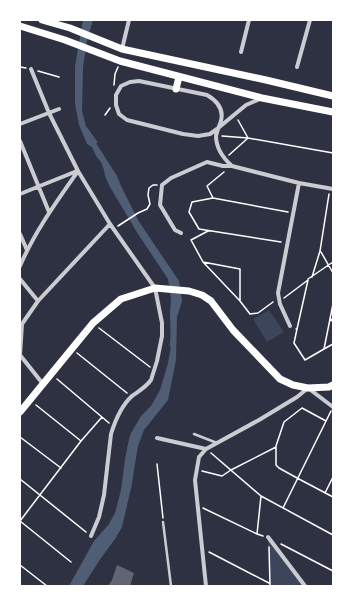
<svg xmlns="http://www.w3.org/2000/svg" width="353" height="606" font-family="'Nunito Sans',sans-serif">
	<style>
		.green { fill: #3c4559 }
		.water { fill: #4f5d75 }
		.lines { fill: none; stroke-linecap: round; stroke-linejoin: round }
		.stream { stroke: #4f5d75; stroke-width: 2.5 }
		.building { fill: #626471 }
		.path { stroke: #fff; stroke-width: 1.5 }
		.service { stroke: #caccd0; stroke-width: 2.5 }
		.minor { stroke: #caccd0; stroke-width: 4 }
		.secondary { stroke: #fff; stroke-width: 7 }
	</style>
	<rect width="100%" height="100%" fill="#2d3142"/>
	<path class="green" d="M269,310L284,332L267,342L253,319Z
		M268,537L305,586H270Z"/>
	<path class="water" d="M83,20H93L87,41L83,67L82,111L87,130L93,140L96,143L117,176L121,186L138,220L154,244L179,281L182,301L177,317L176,360L168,400L144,430L138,446L134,470L132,484L122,527L115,539L101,558L83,586H69L94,541L109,524L115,513L121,490L125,459L129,439L131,433L141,416L151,406L160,390L168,363L171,346L170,313L171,299L168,279L138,234L110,187L105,176L104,170L101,162L96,156L92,147L87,144L79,125L75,104V66Z"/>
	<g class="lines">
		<path class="stream" d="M86,128L96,142
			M109,170L117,189
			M172,333L171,346L173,347"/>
	</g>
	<path class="building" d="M117,565L134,573L130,586H108L112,580Z"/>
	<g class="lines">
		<path class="path" d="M20,67L26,68
			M38,71L59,77
			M114,85L115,74L118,67
			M105,115L110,108
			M238,120L248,138
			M222,136L248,138
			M229,155L248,138L333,153
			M213,198L207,186L224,172
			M118,226L138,213L147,209L150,204L148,195L149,188L153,185H157
			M281,242L199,229L189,212L192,202L213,198L288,212
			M321,252L333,273
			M203,262L240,269V301L203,262L191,240L208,231
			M312,277L320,251L329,194
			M308,279L333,262
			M284,298L308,280L297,329
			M240,301L250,314L258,313L273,302
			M333,304L324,349L333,344
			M330,318L333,322
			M99,328L150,367
			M296,329H297L294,343L305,360L324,349
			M77,353L127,393
			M57,379L109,423
			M36,405L81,441
			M326,421L302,408L284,422L276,446V465L279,468L297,478L333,497
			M20,437L61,468
			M211,453L261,496L333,535
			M157,464L163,518
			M202,471L222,476L231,470L276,447
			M20,479L86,532
			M325,493L333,477
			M203,508L257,534L263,536
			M283,508L331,411
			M20,521L81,441L102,417
			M20,521L71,562
			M257,534L261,496
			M281,544L333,571
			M269,547L270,586
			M209,552L269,583
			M20,565L47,586"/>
		<path class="service" d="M194,434L217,443
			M163,522L171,586"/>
		<path class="minor" d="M122,49L129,20
			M241,52L249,20
			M297,67L310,20
			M31,69L49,113L78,171L110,224L155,288L162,323V336L157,361L151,380C146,387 139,391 132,396C121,406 115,421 111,434L104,495L99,517L91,536
			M20,124L59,109
			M20,141L49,212
			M232,166C223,158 216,149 216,136C217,132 218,128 220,124C225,111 219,102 207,95L139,81L130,82L121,86L116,95V105L119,114L127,120L183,134L198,136L210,134L217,129L246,105L262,98
			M20,194L77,171
			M181,233L175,230L160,205L162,185L171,178L207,162L223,166H232L299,183L333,189
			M20,234L27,250
			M20,266C35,231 57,201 78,171
			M20,279L38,301
			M290,326L280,304L278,293L299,183
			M43,384L20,355L22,324L38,301L110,224
			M157,438L206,449
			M268,537L305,586
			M206,586L195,480L199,457L206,449L259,420L297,397L308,388L333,407"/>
		<path class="secondary" d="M42,20L70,28L122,49L266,80L333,96
			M20,26L65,40L120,61L262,98L333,112
			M176,89L179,77
			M20,412L93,323L121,299L155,288L189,291L202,295L211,301L233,330L280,379L293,385L308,388L329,387L333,385"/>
	</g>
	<rect width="353" height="606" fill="none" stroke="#ffffff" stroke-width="42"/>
</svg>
